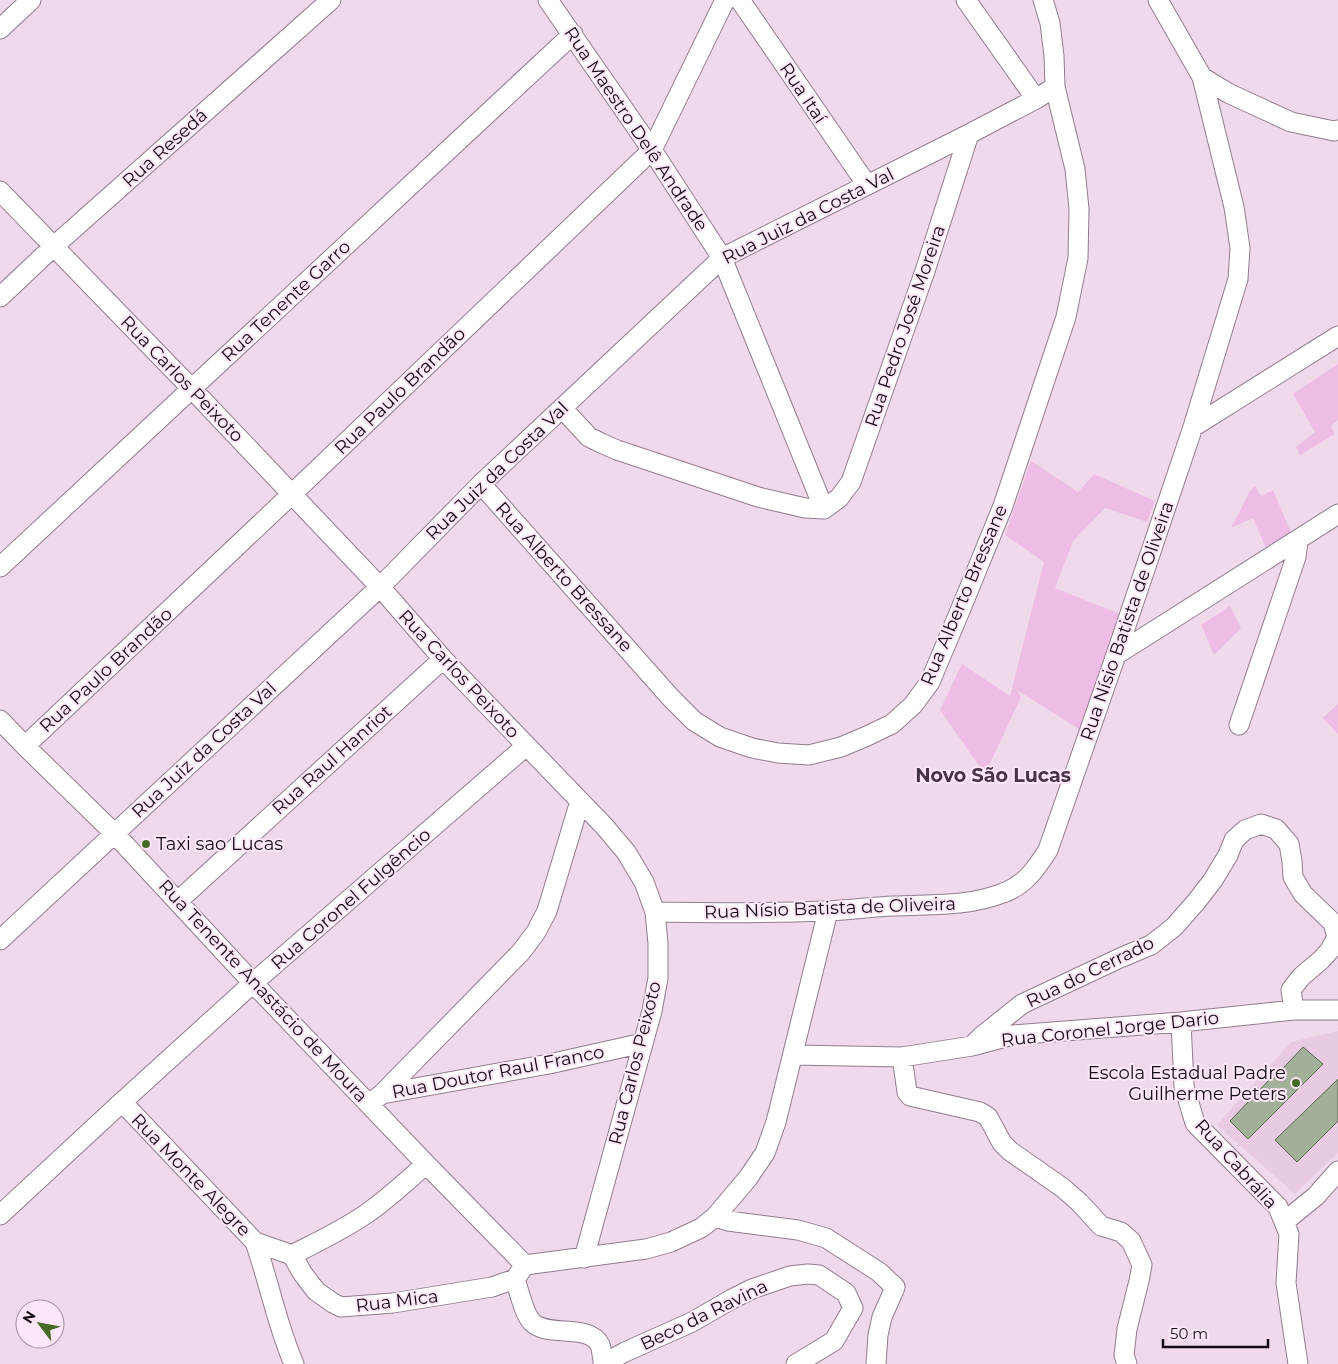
<svg xmlns="http://www.w3.org/2000/svg" width="1338" height="1364" font-family="Montserrat,sans-serif">
	<style>
		.built { fill: #e8cae2 }
		.green { fill: #edbde5 }
		.building { fill: #a2b099; stroke: #5a6752 }
		.lines { fill: none; stroke-linecap: round; stroke-linejoin: round }
		.minor-casing { stroke: #917c8e; stroke-width: 21 }
		.minor { stroke: #fff; stroke-width: 19 }
		.poi-dot { fill: #456b25; stroke: #fee6f9; stroke-width: 2 }
		.labels { text-anchor: middle; dominant-baseline: central; stroke-width: 4; stroke-linejoin: round; paint-order: stroke }
		.street-label { font-size: 18px; fill: #130c12; stroke: #fee6f9 }
		.poi-label { font-size: 18px; fill: #130c12; stroke: #fee6f9; text-anchor: start }
		.neighbourhood-label { font-size: 19px; font-weight: bold; fill: #473444; stroke: #fee6f9 }
	</style>
	<rect width="100%" height="100%" fill="#f1d9ec"/>
	<path class="built" d="M1338,1031V1153L1295,1194L1217,1125L1291,1042Z"/>
	<path class="green" d="M1338,364V420L1331,426L1335,434L1300,455L1296,447L1315,432L1293,394Z
		M1031,461L1078,492L1094,474L1155,501L1147,522L1105,508L1073,541L1055,588L1125,616L1085,733L1017,690L1021,697L985,774L940,710L962,664L1010,696L1044,562L1005,535Z
		M1255,486L1261,496L1273,490L1293,537L1268,553L1253,518L1231,528L1250,491Z
		M1230,606L1241,628L1214,655L1201,625Z
		M1338,704V734L1323,718Z"/>
	<path class="building" d="M1303,1047L1323,1064L1248,1139L1230,1121L1271,1078L1272,1080Z
		M1338,1079V1121L1297,1162L1275,1140Z"/>
	<g class="lines">
		<g class="minor-casing">
			<path id="minor" d="M548,0L652,150L722,258L824,509
				M740,0L867,185
				M966,0L1036,99
				M0,29L31,0
				M1202,77L1228,93L1291,122L1334,131L1338,130
				M0,191L192,389L380,587L443,659L605,827L626,852L644,882L655,912L658,943V978L652,1011L584,1258
				M0,297L53,247L331,0
				M562,408L589,437L601,443L617,450L758,497L805,508L824,509
				M1193,427L1338,336
				M481,484L671,698L694,721L720,737L752,748L778,753L809,755L841,747L867,736L892,724L913,705L930,682L962,606L1003,506L1066,317L1078,258L1079,209L1075,169L1055,87L1054,56L1050,23L1043,0
				M824,509L839,498L851,482L925,271L969,134
				M0,567L573,34
				M1116,655L1338,514
				M0,720L25,746L114,833L253,983L426,1164L525,1265
				M1239,725L1296,557L1298,541
				M25,746L292,494L652,150L725,0
				M178,901L443,659
				M655,912C712,913 769,913 826,911C849,910 871,907 894,906C931,904 967,907 1003,893C1025,885 1036,869 1048,850L1116,655L1193,427L1238,279L1240,248L1234,207L1202,77L1158,0
				M0,940L380,587L481,484L722,258L969,134L1036,99L1055,87
				M1181,1022L1184,1086L1195,1123L1278,1207L1289,1234L1286,1283L1298,1364
				M972,1046L982,1036L1022,1004L1120,958L1151,945L1174,927L1196,902L1213,880L1228,855L1234,840L1245,830L1261,824L1276,829L1289,844L1292,861L1293,877L1303,894L1333,923L1337,937L1330,950L1321,960L1301,977L1291,990L1294,1010
				M793,1055L902,1057L972,1046L1013,1035L1181,1022L1294,1010H1338
				M902,1057L907,1092L910,1096L980,1112L988,1117L1002,1143L1010,1151L1063,1188L1080,1203L1101,1226L1121,1232L1131,1241L1142,1265L1139,1281L1127,1329L1124,1355L1127,1364
				M382,1094L549,1064L643,1043
				M122,1102L255,1242C269,1282 277,1325 294,1364
				M369,1104L382,1094L521,952L536,932L547,911L580,801
				M0,1215L122,1102L253,983L526,746
				M715,1217L728,1221L798,1230L826,1238L879,1272L895,1287L894,1290L882,1317L878,1335L876,1364
				M1284,1222L1316,1196L1338,1171
				M255,1242L292,1255L303,1274L316,1291L333,1303L341,1307L393,1303L492,1287L515,1279L525,1265
				M292,1255C317,1242 343,1230 366,1214C388,1199 407,1181 426,1164
				M525,1265L646,1249L671,1242L701,1228L715,1217L748,1178L765,1153L776,1122L828,911
				M515,1279C519,1291 524,1314 532,1322C547,1338 590,1323 600,1345C602,1350 602,1358 604,1364
				M603,1364L625,1352L692,1322L732,1299L752,1289L790,1276L808,1274L819,1275L846,1293L853,1308
				M796,1364L834,1341L853,1308"/>
		</g>
		<use href="#minor" class="minor"/>
	</g>
	<g class="poi-dot">
		<circle cx="146" cy="844" r="5"/>
		<circle cx="1296" cy="1083" r="5"/>
	</g>
	<g class="labels">
		<g class="street-label">
			<text transform="translate(803 93) rotate(56)">Rua Itaí</text>
			<text transform="translate(636 129) rotate(56)">Rua Maestro Delê Andrade</text>
			<text transform="translate(165 148) rotate(-42)">Rua Resedá</text>
			<text transform="translate(808 216) rotate(-27)">Rua Juiz da Costa Val</text>
			<text transform="translate(286 301) rotate(-43)">Rua Tenente Garro</text>
			<text transform="translate(905 326) rotate(-71)">Rua Pedro José Moreira</text>
			<text transform="translate(182 379) rotate(46)">Rua Carlos Peixoto</text>
			<text transform="translate(400 391) rotate(-44)">Rua Paulo Brandão</text>
			<text transform="translate(497 471) rotate(-44)">Rua Juiz da Costa Val</text>
			<text transform="translate(564 577) rotate(48)">Rua Alberto Bressane</text>
			<text transform="translate(964 595) rotate(-67)">Rua Alberto Bressane</text>
			<text transform="translate(1127 621) rotate(-71)">Rua Nísio Batista de Oliveira</text>
			<text transform="translate(106 670) rotate(-43)">Rua Paulo Brandão</text>
			<text transform="translate(459 674) rotate(47)">Rua Carlos Peixoto</text>
			<text transform="translate(204 750) rotate(-43)">Rua Juiz da Costa Val</text>
			<text transform="translate(332 760) rotate(-42)">Rua Raul Hanriot</text>
			<text transform="translate(351 899) rotate(-41)">Rua Coronel Fulgêncio</text>
			<text transform="translate(830 908) rotate(-2)">Rua Nísio Batista de Oliveira</text>
			<text transform="translate(1090 972) rotate(-26)">Rua do Cerrado</text>
			<text transform="translate(263 991) rotate(47)">Rua Tenente Anastácio de Moura</text>
			<text transform="translate(1110 1029) rotate(-6)">Rua Coronel Jorge Dario</text>
			<text transform="translate(635 1063) rotate(-76)">Rua Carlos Peixoto</text>
			<text transform="translate(498 1072) rotate(-11)">Rua Doutor Raul Franco</text>
			<text transform="translate(1236 1164) rotate(48)">Rua Cabrália</text>
			<text transform="translate(191 1175) rotate(46)">Rua Monte Alegre</text>
			<text transform="translate(397 1301) rotate(-7)">Rua Mica</text>
			<text transform="translate(704 1315) rotate(-26)">Beco da Ravina</text>
		</g>
		<g class="poi-label">
			<text x="156" y="844">Taxi sao Lucas</text>
			<text x="1286" y="1073" text-anchor="end">Escola Estadual Padre<tspan x="1286" dy="21">Guilherme Peters</tspan></text>
		</g>
		<g class="neighbourhood-label">
			<text x="993" y="775">Novo São Lucas</text>
		</g>
	</g>
	<g transform="translate(40 1324) rotate(302)"><circle r="24" fill="#fee6f9" stroke="#a08f9d"/>
	<path d="M0-4L9 19L0 12L-9 19Z" fill="#456b25"/>
	<text y="-8" font-size="14" font-weight="bold" text-anchor="middle" fill="#130c12">N</text>
	</g>
	<path d="M1163 1339v8h105v-8" fill="none" stroke="#130c12" stroke-width="2.5"/>
	<text x="1170" y="1339" font-size="15" fill="#130c12" stroke="#fee6f9" stroke-width="4" paint-order="stroke">50 m</text>
</svg>
